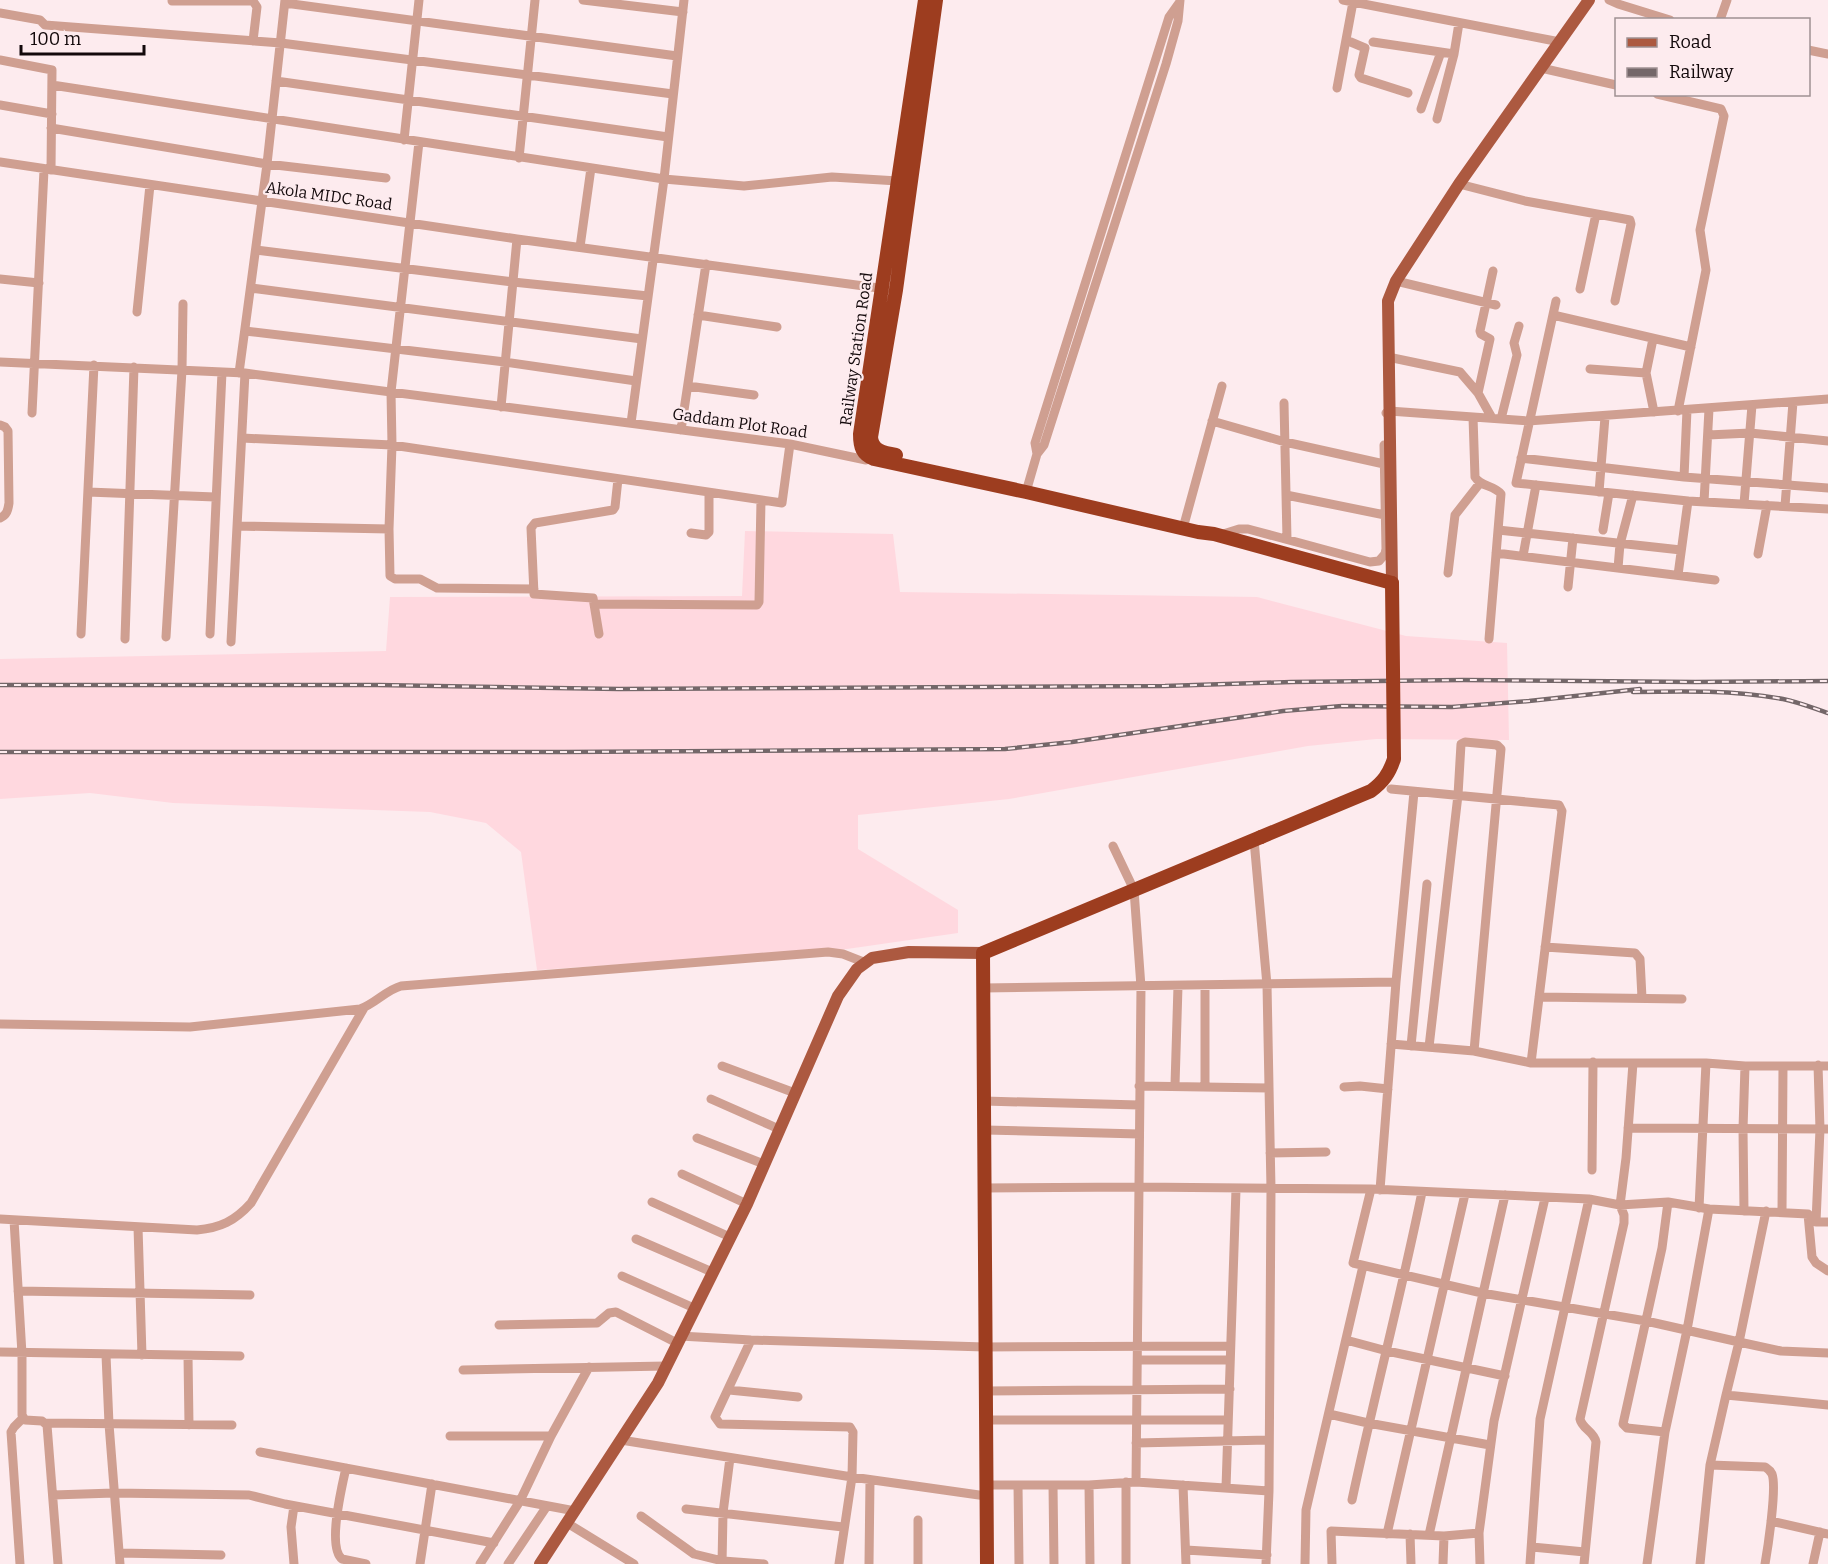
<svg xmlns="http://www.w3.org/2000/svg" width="1828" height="1564" font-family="Bitter,serif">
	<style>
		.built { fill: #ffd8df }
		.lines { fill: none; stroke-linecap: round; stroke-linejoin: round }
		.minor { stroke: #cf9f91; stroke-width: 9 }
		.major { stroke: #ac5940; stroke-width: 12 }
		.highway { stroke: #9d3d1f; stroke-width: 14 }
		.rail-casing { stroke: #746769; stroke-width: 4.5 }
		.rail { stroke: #fdebee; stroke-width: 2; stroke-dasharray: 7; stroke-linecap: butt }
		.highway-bridge { stroke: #9d3d1f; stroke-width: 14 }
		.labels { text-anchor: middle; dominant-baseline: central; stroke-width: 4.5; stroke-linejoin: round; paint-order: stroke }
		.street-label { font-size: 16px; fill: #13090b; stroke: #fdebee }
	</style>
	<rect width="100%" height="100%" fill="#fdebee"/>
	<path class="built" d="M745,531L893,534L900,592L1257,597L1406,636L1507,643L1509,740L1376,739L1308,746L1009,799L858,815V849L958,910V933L840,950L537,970L521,852L486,823L430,812L173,803L90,793L0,799V659L386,651L390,597L742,596Z"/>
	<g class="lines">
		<path class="minor" d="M583,0L683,12
			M1343,0L1560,42
			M1609,0L1618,4L1670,20
			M172,1H253L257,7L253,41
			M285,3L677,56
			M0,13L40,20L45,25L281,43L673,94
			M1720,20L1727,0
			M1346,40L1365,48L1359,75L1361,78L1408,93
			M1373,42L1454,54
			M1808,50L1828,54
			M0,60L52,70L51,170
			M1541,68L1616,85
			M276,81L668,137
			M52,85L664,179L744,186L832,177L898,181
			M1337,88L1353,2
			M1657,94L1721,109L1724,116L1700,230L1706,270L1678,411
			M0,105L52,114
			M1421,109L1441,52
			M1437,119L1454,54L1459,23
			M51,128L267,164L386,178
			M404,140L419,0
			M419,142L391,392L392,445L782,503L790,444
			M519,158L535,0
			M0,162L517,239L886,289
			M1459,184L1525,201L1630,220L1631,224L1615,301
			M580,247L591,168
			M256,250L513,282L648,296
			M0,279L39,283
			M1396,281L1496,305
			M251,288L642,339
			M1580,289L1596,214
			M1556,301L1516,483L1688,501L1828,509
			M137,312L150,185
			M698,315L777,327
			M1553,315L1691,347
			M245,331L505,362L636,381
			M1653,339L1646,373L1654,412
			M1388,357L1460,372L1478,393L1492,418
			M0,362L245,373L790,444L866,460L870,454
			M1590,369L1646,373
			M239,373L267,164L285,0
			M688,386L754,395
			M1478,393L1490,339L1481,334L1480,331L1493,271
			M1284,403L1287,539
			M501,407L517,239
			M32,413L44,170
			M1386,413L1389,411L1528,421L1828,399
			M1473,417L1475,477C1481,487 1494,485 1501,494L1489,639
			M1501,419L1517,355L1514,343L1519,326
			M1212,421L1285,442L1384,464
			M631,423L664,179L684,0
			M0,425L5,427L8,431L9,503C8,510 7,515 0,518
			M681,430L706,264
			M1708,435L1750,433L1828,441
			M242,438L392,445L389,529L390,576L395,579H420L437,588L534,589
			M1037,454L1035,443L1169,17L1179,3
			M1521,458L1684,477L1828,488
			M1684,477L1687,410
			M88,492L215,497
			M1026,492L1037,454L1044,445L1166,64L1178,21L1180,0
			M1599,492L1605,417
			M1286,495L1385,515
			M1704,502L1709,409
			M1744,504L1752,405
			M1785,506L1793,402
			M1185,521L1222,386
			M237,526L389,529
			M1498,530L1681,550
			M1603,530L1609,493
			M691,533L706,535L709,532V493
			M1220,535L1239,529H1248L1370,562L1379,561L1385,554L1386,549L1384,445
			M1496,553L1715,580
			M1758,554L1767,505
			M1523,556L1536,485
			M1618,568L1620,544L1633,495
			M1448,573L1455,515L1480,483
			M1678,575L1688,501
			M1568,587L1573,538
			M595,604L757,605L759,602L761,500
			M81,634L94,365
			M210,634L222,372
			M599,634L593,598L534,594L531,528L535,523L613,510L615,507L618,479
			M166,637L182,370L183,304
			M125,639L134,367
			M231,642L245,373
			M1391,789L1559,805L1562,811L1531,1063H1706L1699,1208
			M1254,840L1267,985L1271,1189L1269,1491L1266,1564
			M1113,846L1134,890L1141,987L1136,1482L1269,1491
			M1545,947L1635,953L1640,959L1642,998
			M1205,986V1086
			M983,988L1396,982
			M1539,997L1682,999
			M0,1024L190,1027L360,1009C375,1004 386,990 401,986L828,952L843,954L866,963
			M1391,1044L1474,1051L1531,1063
			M1411,1046L1427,884
			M1429,1047L1458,795L1461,744L1465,742L1497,745L1501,749L1474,1051
			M1706,1063L1745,1066H1828
			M722,1066L795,1093
			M1175,1085L1178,986
			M1139,1086L1268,1088
			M1344,1087L1360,1086L1388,1089
			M711,1099L779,1129
			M984,1101L1139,1105
			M1628,1128L1828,1129
			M985,1130L1139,1134
			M697,1138L764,1164
			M1270,1153L1326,1152
			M1592,1170L1593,1062
			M682,1174L747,1204
			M984,1188L1138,1187L1371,1189L1589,1199L1620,1205L1668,1202L1709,1209L1808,1214L1816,1222H1828
			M1371,1189L1353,1263L1482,1293L1646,1321L1739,1342L1766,1211
			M1380,1190L1396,982L1414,792
			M652,1202L730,1237
			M1744,1211L1743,1129L1745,1066
			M1782,1211L1783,1066
			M1808,1214L1812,1257L1816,1263L1828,1271
			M0,1219L197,1230C220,1228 235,1221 251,1203L364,1008
			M14,1220L22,1354V1415L25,1420L42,1421L47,1425L58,1564
			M1816,1222L1820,1129L1818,1065
			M138,1227L142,1355
			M636,1239L712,1272
			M622,1276L694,1308
			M18,1291L250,1295
			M499,1325L597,1323L609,1313L616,1312L677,1343
			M680,1336L751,1340L985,1347L1230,1346
			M751,1340L715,1417L720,1424L850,1427L853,1432L852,1477L839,1564
			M1346,1340L1387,1351L1505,1376
			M0,1352L240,1356
			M1828,1353L1781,1351L1739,1342L1726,1395L1828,1405
			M106,1355L109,1424L120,1564
			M188,1356L189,1425
			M1139,1360H1230
			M463,1370L666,1366
			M729,1390L798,1397
			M986,1391L1230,1389
			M1329,1414L1368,1423L1490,1445
			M986,1420H1228
			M45,1423L232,1425
			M1665,1432L1627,1428L1623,1424L1662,1248L1668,1202
			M450,1436H551
			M621,1440L852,1477L986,1496
			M1136,1443L1268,1440
			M260,1452L575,1511
			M1710,1465L1765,1467C1768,1469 1770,1470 1772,1474C1777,1487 1768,1547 1765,1564
			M346,1468C342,1486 327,1547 342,1559L366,1564
			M1126,1482V1564
			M986,1485H1089L1136,1482
			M1018,1485L1019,1564
			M1053,1485L1054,1564
			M1089,1485L1090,1564
			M1183,1485L1186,1564
			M1226,1488L1236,1189
			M53,1495L114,1493L249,1495L285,1504L494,1543
			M1352,1500C1374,1397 1401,1295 1422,1192
			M294,1506L291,1527L294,1564
			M686,1509L843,1527
			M641,1516L694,1554L723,1561L764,1564
			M918,1520V1564
			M1771,1521L1828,1534
			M567,1523L634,1564
			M1387,1534L1465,1194
			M1410,1534L1411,1564
			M1429,1535L1505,1195
			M1532,1547L1585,1552
			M1186,1550L1267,1555
			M119,1553L221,1555
			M20,1564L11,1432L14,1427L23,1418
			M420,1564L432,1484
			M480,1564L520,1501L551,1436L589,1367
			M508,1564L547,1506
			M722,1564L723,1513L730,1458
			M869,1564L870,1480
			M1305,1564L1306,1510L1363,1266
			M1332,1564L1331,1531L1444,1536L1479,1533
			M1443,1564L1444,1536
			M1480,1564L1479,1533L1494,1421L1545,1198
			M1530,1564L1540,1419L1589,1199
			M1584,1564L1596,1442C1594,1431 1582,1429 1580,1419L1624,1223V1215L1620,1205L1626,1158L1633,1063
			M1647,1564L1665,1432L1687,1330L1709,1209
			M1700,1564L1710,1465L1726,1395
			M1813,1564L1820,1532"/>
		<path class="major" d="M1392,583L1388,301L1396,281L1459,184L1589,0
			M540,1564L658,1383L747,1204L838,996L857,969L872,958L909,952L983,953"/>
		<path class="highway" d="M925,0L860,434C860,447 862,454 874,459L1026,492L1198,532L1214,534L1392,583
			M896,455C884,453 872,451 871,437L896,290L936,0
			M987,1564L983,953L1261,837"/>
		<g class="rail-casing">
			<path id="rail" d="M0,685H378L619,689L1165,686L1291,682L1463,680L1695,682L1828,681
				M1633,692C1684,691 1733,690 1783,699C1798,702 1813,708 1828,713
				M0,752H565L1005,749L1072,742L1283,711L1342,706L1452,707L1529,701L1640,689"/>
		</g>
		<use href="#rail" class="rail"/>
		<path class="highway-bridge" d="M1261,837L1371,791C1383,782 1389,774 1394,759L1392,583"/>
	</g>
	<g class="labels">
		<g class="street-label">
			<text transform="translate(329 196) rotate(8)">Akola MIDC Road</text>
			<text transform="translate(856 349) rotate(-82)">Railway Station Road</text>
			<text transform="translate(740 423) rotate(8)">Gaddam Plot Road</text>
		</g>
	</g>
	<rect x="1615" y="18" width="195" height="78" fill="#fdebee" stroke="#9f9193" stroke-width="1.5"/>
	<rect x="1627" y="38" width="30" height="9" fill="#ac5940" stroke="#9f9193" stroke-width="1.5"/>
	<text x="1669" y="48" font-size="18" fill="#13090b">Road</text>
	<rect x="1627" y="68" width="30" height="9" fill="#746769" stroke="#9f9193" stroke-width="1.5"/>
	<text x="1669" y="78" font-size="18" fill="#13090b">Railway</text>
	<path d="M21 45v9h123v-9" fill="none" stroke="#13090b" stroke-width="3"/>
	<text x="30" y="45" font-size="18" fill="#13090b" stroke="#fdebee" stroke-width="4.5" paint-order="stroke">100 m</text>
</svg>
